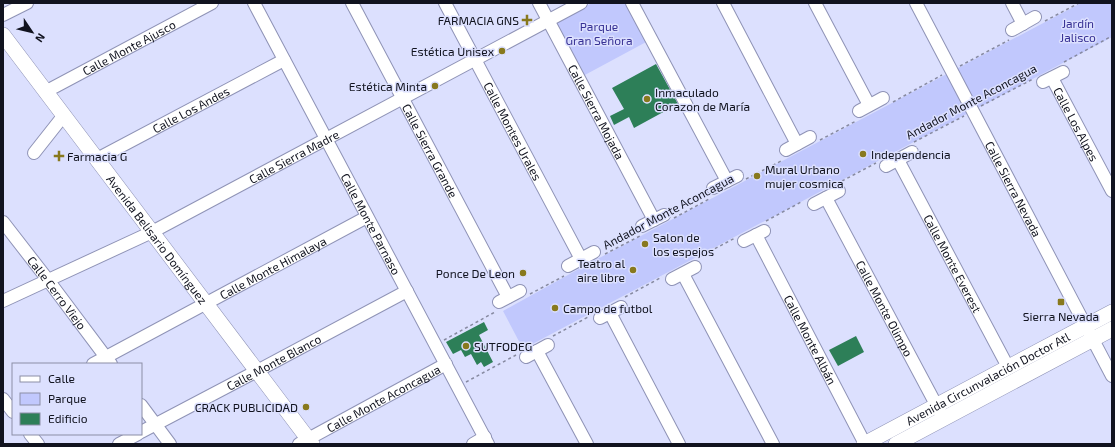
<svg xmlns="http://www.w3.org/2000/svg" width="1115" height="447" font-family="'Exo 2',sans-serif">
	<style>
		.green { fill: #c1c8fd }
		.building { fill: #2d7f58 }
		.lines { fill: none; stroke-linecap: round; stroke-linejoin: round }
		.minor-casing { stroke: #8f93b6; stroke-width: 14 }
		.major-casing { stroke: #8f93b6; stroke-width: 16 }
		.path { stroke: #8689a0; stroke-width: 1.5; stroke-dasharray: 3 3; stroke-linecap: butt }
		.minor { stroke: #fff; stroke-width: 12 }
		.major { stroke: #fff; stroke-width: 15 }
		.poi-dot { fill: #88791d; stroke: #dce0fe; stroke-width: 1.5 }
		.labels { text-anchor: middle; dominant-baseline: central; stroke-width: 3; stroke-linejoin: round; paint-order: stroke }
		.poi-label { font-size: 12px; fill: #11131f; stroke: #dce0fe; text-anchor: start }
		.park-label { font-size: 12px; fill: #383295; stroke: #dce0fe }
		.street-label { font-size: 12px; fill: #11131f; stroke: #dce0fe }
	</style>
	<rect width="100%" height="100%" fill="#dce0fe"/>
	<path class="green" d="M592,3H626L648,41L583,76L555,22Z
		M1081,3H1112V37L523,349L503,311L586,265Z"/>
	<path class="building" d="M656,64L678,104L634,128L629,117L614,125L610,116L624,109L612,88Z
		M484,322L488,330L479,335L493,362L484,367L481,362L477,365L471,354L465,357L461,350L453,354L446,342Z
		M856,336L864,352L838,366L829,350Z"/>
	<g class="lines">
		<g class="minor-casing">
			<g id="minor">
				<path id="s1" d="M254,3L488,444"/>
				<path id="s2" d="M352,3L508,297"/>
				<path id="s3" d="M445,3L581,259"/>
				<path id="s4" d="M539,3L654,220"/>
				<path d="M632,3L727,181"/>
				<path d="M723,3L797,144"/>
				<path d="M815,3L869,105"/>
				<path id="s5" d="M916,3L1112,376"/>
				<path d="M1012,3L1023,24"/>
				<path d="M3,15L27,3"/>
				<path d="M1012,30L1035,17"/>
				<path id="s6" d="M1052,78L1112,191"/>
				<path d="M1043,82L1063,72"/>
				<path id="s7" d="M45,92L212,3"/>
				<path d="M859,111L883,98"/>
				<path d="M786,150L810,137"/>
				<path d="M34,153L64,115"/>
				<path id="s8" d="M97,159L284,60"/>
				<path id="s9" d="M898,160L1008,367"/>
				<path d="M886,166L912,152"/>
				<path d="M713,188L737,176"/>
				<path id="s10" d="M826,198L940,412"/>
				<path d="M814,204L839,191"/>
				<path id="s11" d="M3,222L48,280L111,364"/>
				<path d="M642,226L664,215"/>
				<path id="s12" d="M756,235L865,444"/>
				<path d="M744,241L764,231"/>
				<path d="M568,266L594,252"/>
				<path d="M683,274L773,444"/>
				<path d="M672,279L695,267"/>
				<path id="s13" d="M3,301L152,232L581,3"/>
				<path d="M499,302L520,291"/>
				<path d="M610,313L679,444"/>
				<path d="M600,318L621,307"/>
				<path d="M537,351L587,444"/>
				<path d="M526,357L548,345"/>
				<path id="s14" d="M93,364L367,217"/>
				<path d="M3,399L13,412"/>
				<path d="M141,405L170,444"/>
				<path id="s15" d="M141,432L257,371L407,291"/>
				<path d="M30,434L38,444"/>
				<path d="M119,444L138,434"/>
				<path id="s16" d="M299,444L446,364"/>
				<path d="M473,444L485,437"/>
			</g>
		</g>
		<g class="major-casing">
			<g id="major">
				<path id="s17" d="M3,35L312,444"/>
				<path id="s18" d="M864,444L1112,312"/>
				<path d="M896,444L1112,329"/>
			</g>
		</g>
		<path class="path" d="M1045,21L1079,3
			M1064,62L1112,36
			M960,66L1009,40
			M893,102L942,75
			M981,106L1033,79
			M820,140L856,121
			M914,142L964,116
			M746,179L783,160
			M842,181L876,163
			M674,218L711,198
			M766,221L803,201
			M605,254L640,236
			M699,257L735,238
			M530,294L564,276
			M625,297L662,277
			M553,336L590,316
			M444,340L495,312
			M466,382L516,355"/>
		<use href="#minor" class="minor"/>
		<use href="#major" class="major"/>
	</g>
	<g class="poi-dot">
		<path d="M525 14h4v4h4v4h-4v4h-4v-4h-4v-4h4z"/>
		<circle cx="502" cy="51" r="4"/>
		<circle cx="435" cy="86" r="4"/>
		<circle cx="647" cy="99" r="4"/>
		<circle cx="863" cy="154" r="4"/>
		<path d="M57 150h4v4h4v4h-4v4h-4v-4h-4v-4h4z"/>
		<circle cx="757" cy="176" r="4"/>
		<circle cx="645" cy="244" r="4"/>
		<circle cx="633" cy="270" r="4"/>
		<circle cx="523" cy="273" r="4"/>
		<rect x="1057" y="298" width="8" height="8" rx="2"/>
		<circle cx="555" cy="308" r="4"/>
		<circle cx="466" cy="346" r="4"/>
		<circle cx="306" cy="407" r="4"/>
	</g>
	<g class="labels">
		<g class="poi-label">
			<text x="519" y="20" text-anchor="end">FARMACIA GNS</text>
			<text x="494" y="51" text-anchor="end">Estética Unisex</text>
			<text x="427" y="86" text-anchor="end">Estética Minta</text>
			<text x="655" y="92">Inmaculado<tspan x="655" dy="14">Corazon de María</tspan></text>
			<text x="871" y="154">Independencia</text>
			<text x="67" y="156">Farmacia G</text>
			<text x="765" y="169">Mural Urbano<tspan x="765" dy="14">mujer cosmica</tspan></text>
			<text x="653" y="237">Salon de<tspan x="653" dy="14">los espejos</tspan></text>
			<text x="625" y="263" text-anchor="end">Teatro al<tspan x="625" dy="14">aire libre</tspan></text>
			<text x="515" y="273" text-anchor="end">Ponce De Leon</text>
			<text x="563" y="308">Campo de futbol</text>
			<text x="1061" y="316" text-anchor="middle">Sierra Nevada</text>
			<text x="474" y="346">SUTFODEG</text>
			<text x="298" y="407" text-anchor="end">CRACK PUBLICIDAD</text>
		</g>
		<g class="park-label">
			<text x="1078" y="23">Jardín<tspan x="1078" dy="14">Jalisco</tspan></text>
			<text x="599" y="26">Parque<tspan x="599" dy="14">Gran Señora</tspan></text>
		</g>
		<g class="street-label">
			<text stroke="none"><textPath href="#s7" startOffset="95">Calle Monte Ajusco</textPath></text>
			<text transform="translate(971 101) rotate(-28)">Andador Monte Aconcagua</text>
			<text stroke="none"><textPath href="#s8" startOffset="106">Calle Los Andes</textPath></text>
			<text stroke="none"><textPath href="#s4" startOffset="123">Calle Sierra Mojada</textPath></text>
			<text stroke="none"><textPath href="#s6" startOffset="52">Calle Los Alpes</textPath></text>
			<text stroke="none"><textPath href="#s3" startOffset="145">Calle Montes Urales</textPath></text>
			<text stroke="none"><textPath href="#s2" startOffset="167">Calle Sierra Grande</textPath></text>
			<text stroke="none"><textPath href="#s13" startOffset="325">Calle Sierra Madre</textPath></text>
			<text stroke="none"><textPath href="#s5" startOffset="210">Calle Sierra Nevada</textPath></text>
			<text transform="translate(668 211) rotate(-28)">Andador Monte Aconcagua</text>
			<text stroke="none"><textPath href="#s1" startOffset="250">Calle Monte Parnaso</textPath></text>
			<text stroke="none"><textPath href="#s17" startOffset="256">Avenida Belisario Domínguez</textPath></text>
			<text stroke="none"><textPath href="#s9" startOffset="117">Calle Monte Everest</textPath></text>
			<text stroke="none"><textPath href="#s14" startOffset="204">Calle Monte Himalaya</textPath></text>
			<text stroke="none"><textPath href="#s11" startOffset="89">Calle Cerro Viejo</textPath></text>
			<text stroke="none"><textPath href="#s10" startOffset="125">Calle Monte Olimpo</textPath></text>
			<text stroke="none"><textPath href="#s12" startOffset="118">Calle Monte Albán</textPath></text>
			<text stroke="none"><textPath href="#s15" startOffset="150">Calle Monte Blanco</textPath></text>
			<text stroke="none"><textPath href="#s18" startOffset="140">Avenida Circunvalación Doctor Atl</textPath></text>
			<text stroke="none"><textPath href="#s16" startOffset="96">Calle Monte Aconcagua</textPath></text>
		</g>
	</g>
	<rect width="1115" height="447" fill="none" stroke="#11131f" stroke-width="8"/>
	<rect x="12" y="363" width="130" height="72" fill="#dce0fe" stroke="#8b8ea5"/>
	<rect x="20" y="376" width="20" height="6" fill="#ffffff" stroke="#8b8ea5"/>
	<text x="48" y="383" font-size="12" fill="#11131f">Calle</text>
	<rect x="20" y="393" width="20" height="12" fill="#c1c8fd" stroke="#8b8ea5"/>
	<text x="48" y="403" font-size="12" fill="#11131f">Parque</text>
	<rect x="20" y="413" width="20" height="12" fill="#2d7f58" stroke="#8b8ea5"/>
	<text x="48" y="423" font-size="12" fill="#11131f">Edificio</text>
	<g transform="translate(32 32) rotate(125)" stroke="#dce0fe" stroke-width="3" paint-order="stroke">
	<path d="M0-3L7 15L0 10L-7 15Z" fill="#11131f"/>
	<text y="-6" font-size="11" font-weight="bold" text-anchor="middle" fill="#11131f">N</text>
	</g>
</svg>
